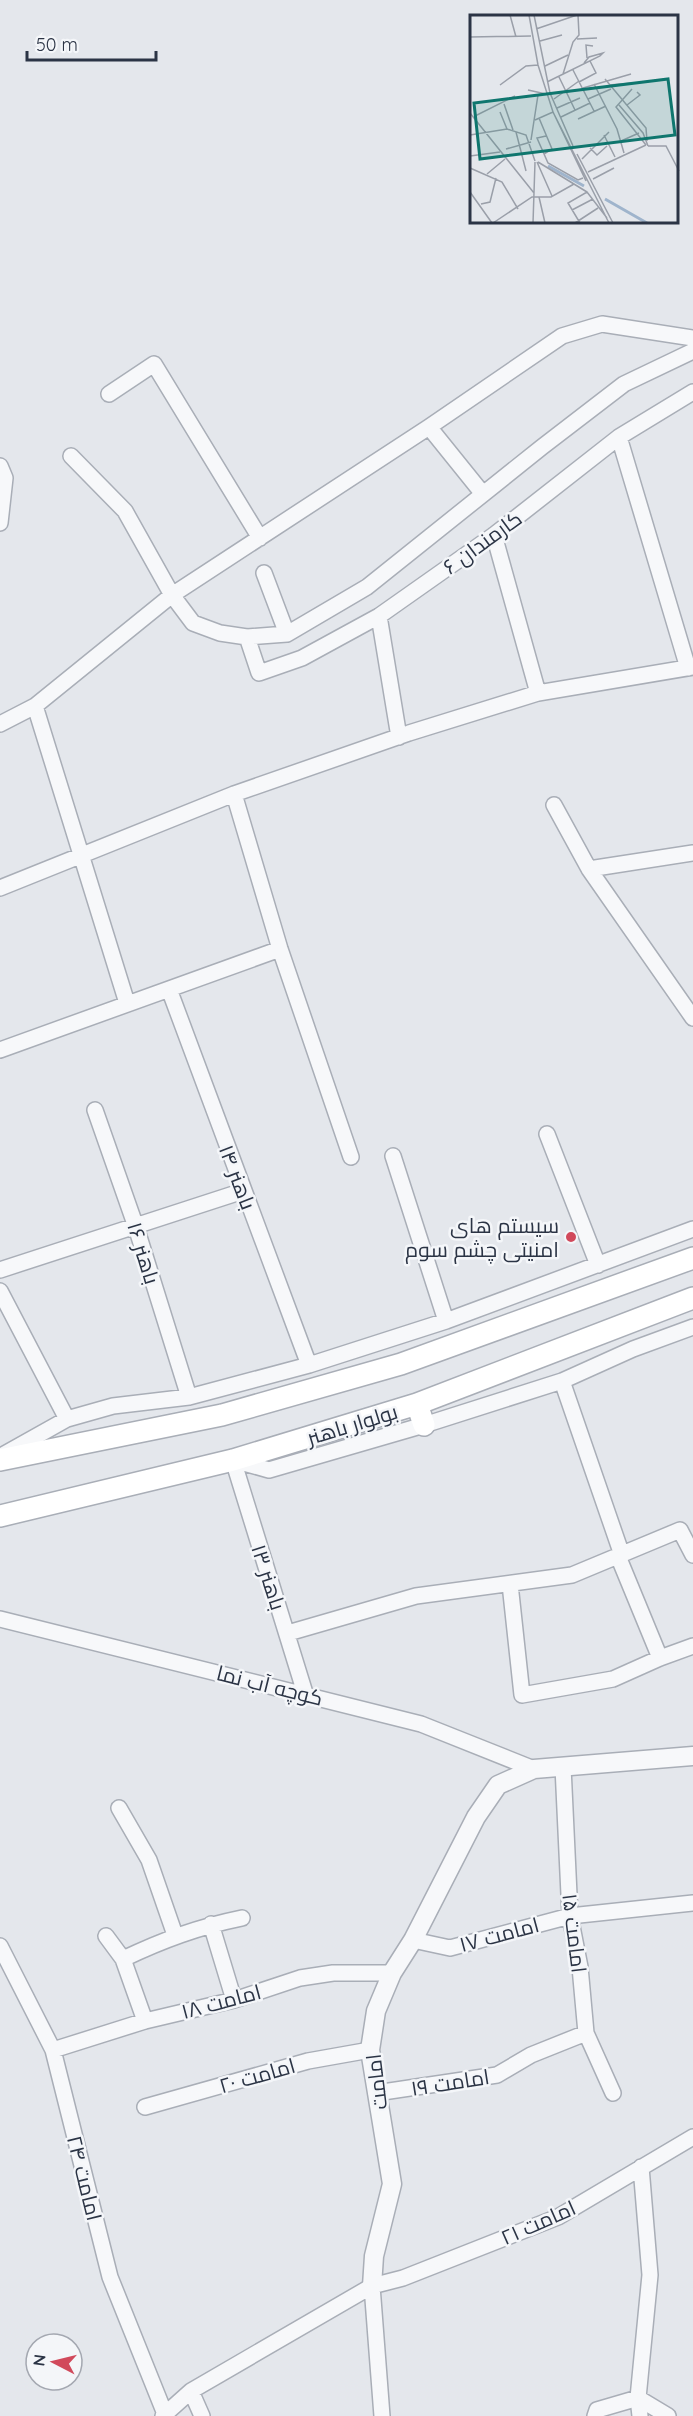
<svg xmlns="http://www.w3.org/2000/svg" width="693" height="2416" font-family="Quicksand,Cairo,sans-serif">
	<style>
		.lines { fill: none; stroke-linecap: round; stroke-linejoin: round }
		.minor-casing { stroke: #a9aeb7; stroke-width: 18 }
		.tertiary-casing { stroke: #a9aeb7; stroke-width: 21 }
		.secondary-casing { stroke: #a9aeb7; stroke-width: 24 }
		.minor { stroke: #f7f8fa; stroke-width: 15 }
		.tertiary { stroke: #f7f8fa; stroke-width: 18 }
		.secondary { stroke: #fff; stroke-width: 21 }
		.poi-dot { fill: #d1495b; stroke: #f4f6f9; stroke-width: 2 }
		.labels { text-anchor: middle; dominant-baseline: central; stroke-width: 5; stroke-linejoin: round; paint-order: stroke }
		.street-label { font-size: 21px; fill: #2b3445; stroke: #f4f6f9 }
		.poi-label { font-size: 21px; fill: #2b3445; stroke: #f4f6f9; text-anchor: end }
		.inset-river { fill: none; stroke: #9fb4cc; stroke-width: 3 }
		.inset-road { fill: none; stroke: #9a9fa9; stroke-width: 1.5 }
		.view { fill: #0f766e; fill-opacity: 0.15; stroke: #0f766e; stroke-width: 3 }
		.inset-edge { fill: none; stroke: #2b3445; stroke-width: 3 }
	</style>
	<rect width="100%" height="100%" fill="#e4e7ec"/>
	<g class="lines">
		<g class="minor-casing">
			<path id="minor" d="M109,394L154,364L260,538
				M429,427L483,494
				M619,437L688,668
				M71,456L125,511L172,595L193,623L220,633L247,637L259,673L302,658L379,616L494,535L619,437L693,392
				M0,466L5,478L0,523
				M494,535L538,693
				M264,573L287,634
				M379,616L399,737
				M247,637L287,634L367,587L542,447L624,384L693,351
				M35,706L127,1003
				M0,724L35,706L172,595L429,427L562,336L602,324L693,338
				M234,794L280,949L351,1157
				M554,805L589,869L693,1018
				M589,869L693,853
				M0,888L234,794L409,733L538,693L693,667
				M169,989L309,1365
				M0,1050L280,949
				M95,1110L136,1227L189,1397
				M547,1134L598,1265
				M393,1156L446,1321
				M0,1270L243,1191
				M0,1291L67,1419
				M562,1381L622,1555
				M3,1455L67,1419L113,1406L189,1397L309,1365L446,1321L693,1229
				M233,1460L269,1470L424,1425L562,1381L633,1349L693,1327
				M233,1460L305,1693
				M618,1556L660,1658
				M510,1584L522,1695L613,1679L660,1658L693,1646
				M0,1619L421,1724L534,1769
				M288,1633L416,1596L572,1575L680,1530L693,1555
				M563,1767L570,1916L580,1967L586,2033L613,2093
				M119,1808L149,1860L175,1935
				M211,1924L234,2000
				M106,1936L123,1959L145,2021
				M413,1940L450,1948L570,1916L693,1903
				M0,1946L53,2050L110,2277L165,2414
				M123,1959C163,1940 198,1927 242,1918
				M53,2050L145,2021L234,2000L300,1978L333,1973H392
				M376,2093L497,2075L531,2055L586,2033
				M145,2107L308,2061L370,2050
				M372,2286L382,2416
				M191,2391L202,2416
				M163,2416L191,2391L372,2286L403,2278L558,2217L693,2137
				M595,2416L597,2410L638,2398L668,2416
				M640,2416L638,2398L650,2275L641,2167"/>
		</g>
		<g class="tertiary-casing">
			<path id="tertiary" d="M372,2286L374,2256L392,2184L370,2050L376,2011L392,1973L413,1940L476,1817L498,1785L534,1769L693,1756"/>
		</g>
		<g class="secondary-casing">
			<path id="secondary" d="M417,1404L424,1425
				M0,1460L222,1415L401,1364L693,1258
				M0,1516L233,1460L417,1404L693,1298"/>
		</g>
		<use href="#minor" class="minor"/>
		<use href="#tertiary" class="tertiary"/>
		<use href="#secondary" class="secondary"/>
	</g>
	<circle class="poi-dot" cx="571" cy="1237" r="6"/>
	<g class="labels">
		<g class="street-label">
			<text transform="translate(482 542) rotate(-36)">کارمندان ۶</text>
			<text transform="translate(238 1177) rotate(69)">باهنر ۱۴</text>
			<text transform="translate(144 1253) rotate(73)">باهنر ۱۶</text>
			<text transform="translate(352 1424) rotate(-17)">بولوار باهنر</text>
			<text transform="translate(269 1577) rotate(72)">باهنر ۱۳</text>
			<text transform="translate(270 1685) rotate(14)">کوچه آب نما</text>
			<text transform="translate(575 1933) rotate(83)">امامت ۱۵</text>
			<text transform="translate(499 1934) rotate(-15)">امامت ۱۷</text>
			<text transform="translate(221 2001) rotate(-15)">امامت ۱۸</text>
			<text transform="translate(257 2075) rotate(-16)">امامت ۲۰</text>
			<text transform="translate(376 2082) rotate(-97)">امامت</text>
			<text transform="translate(450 2082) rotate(-9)">امامت ۱۹</text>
			<text transform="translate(85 2178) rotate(76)">امامت ۲۴</text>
			<text transform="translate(538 2222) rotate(-24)">امامت ۲۱</text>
		</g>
		<g class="poi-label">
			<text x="559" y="1225">سیستم های<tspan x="559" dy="24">امنیتی چشم سوم</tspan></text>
		</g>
	</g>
	<g transform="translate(470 15)">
		<rect width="208" height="208" fill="#e4e7ec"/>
		<path class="inset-river" d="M78,151L114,171M135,184L177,208"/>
		<path class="inset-road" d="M40,0L46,22M59,0L68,50L83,97L139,208M64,0L80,78L103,131M66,14L107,0M0,22L61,21M107,24L127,23M70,26L92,20M117,43L116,30L123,31M75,51L98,40M103,55L124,96M93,59L103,27L109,20L108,0M89,62L105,95M135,64L176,113L177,126M77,67L130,41L133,38L119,42L114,48M109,67L126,58L120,46M124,69L147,114L154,138M30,70L56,51L68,50M139,70L163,68M113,73L161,59M162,74L146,92L176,130M58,75L76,79M84,84L109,66M118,84L141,74M34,89L43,115M149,90L173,118L178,131M157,90L170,80L167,77M87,93L110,83M30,97L37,114M0,98L64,178M5,101L45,81M91,102L120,88M69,103L82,134L74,139M108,104L136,91M65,105L83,97L116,166M46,117L56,156M0,120L37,114L56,120L65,146M134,120L145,142M76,121L67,123L78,148L108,165L113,163M61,125L68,80M151,126L169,118M178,131H196L209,156M120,133L127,140L137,131M36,134L61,127M107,139L143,208M0,141L30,137M112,144L139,117M67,147L82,181M68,147L117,177M0,153L32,167L48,194M118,157L176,130M17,159L35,144M123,164L144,153M0,177L22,208M69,182L75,208M11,189L20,187L26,163M102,195L123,184M23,208L62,182H81L104,169M63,208L65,147M105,208L128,193M110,208L98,188L117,177L137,203"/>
		<path class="view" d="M198,64L205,120L10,144L4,88Z"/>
		<rect width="208" height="208" class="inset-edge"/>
	</g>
	<g transform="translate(54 2362) rotate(277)"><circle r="28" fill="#f4f6f9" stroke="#a4a8b1" stroke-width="1.5"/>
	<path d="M0-4.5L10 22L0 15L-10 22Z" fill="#d1495b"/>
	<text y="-9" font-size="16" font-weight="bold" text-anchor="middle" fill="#2b3445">N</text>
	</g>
	<path d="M27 51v9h129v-9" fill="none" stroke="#2b3445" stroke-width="3"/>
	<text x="36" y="51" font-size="18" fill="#2b3445" stroke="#f4f6f9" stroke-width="4.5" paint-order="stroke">50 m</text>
</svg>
